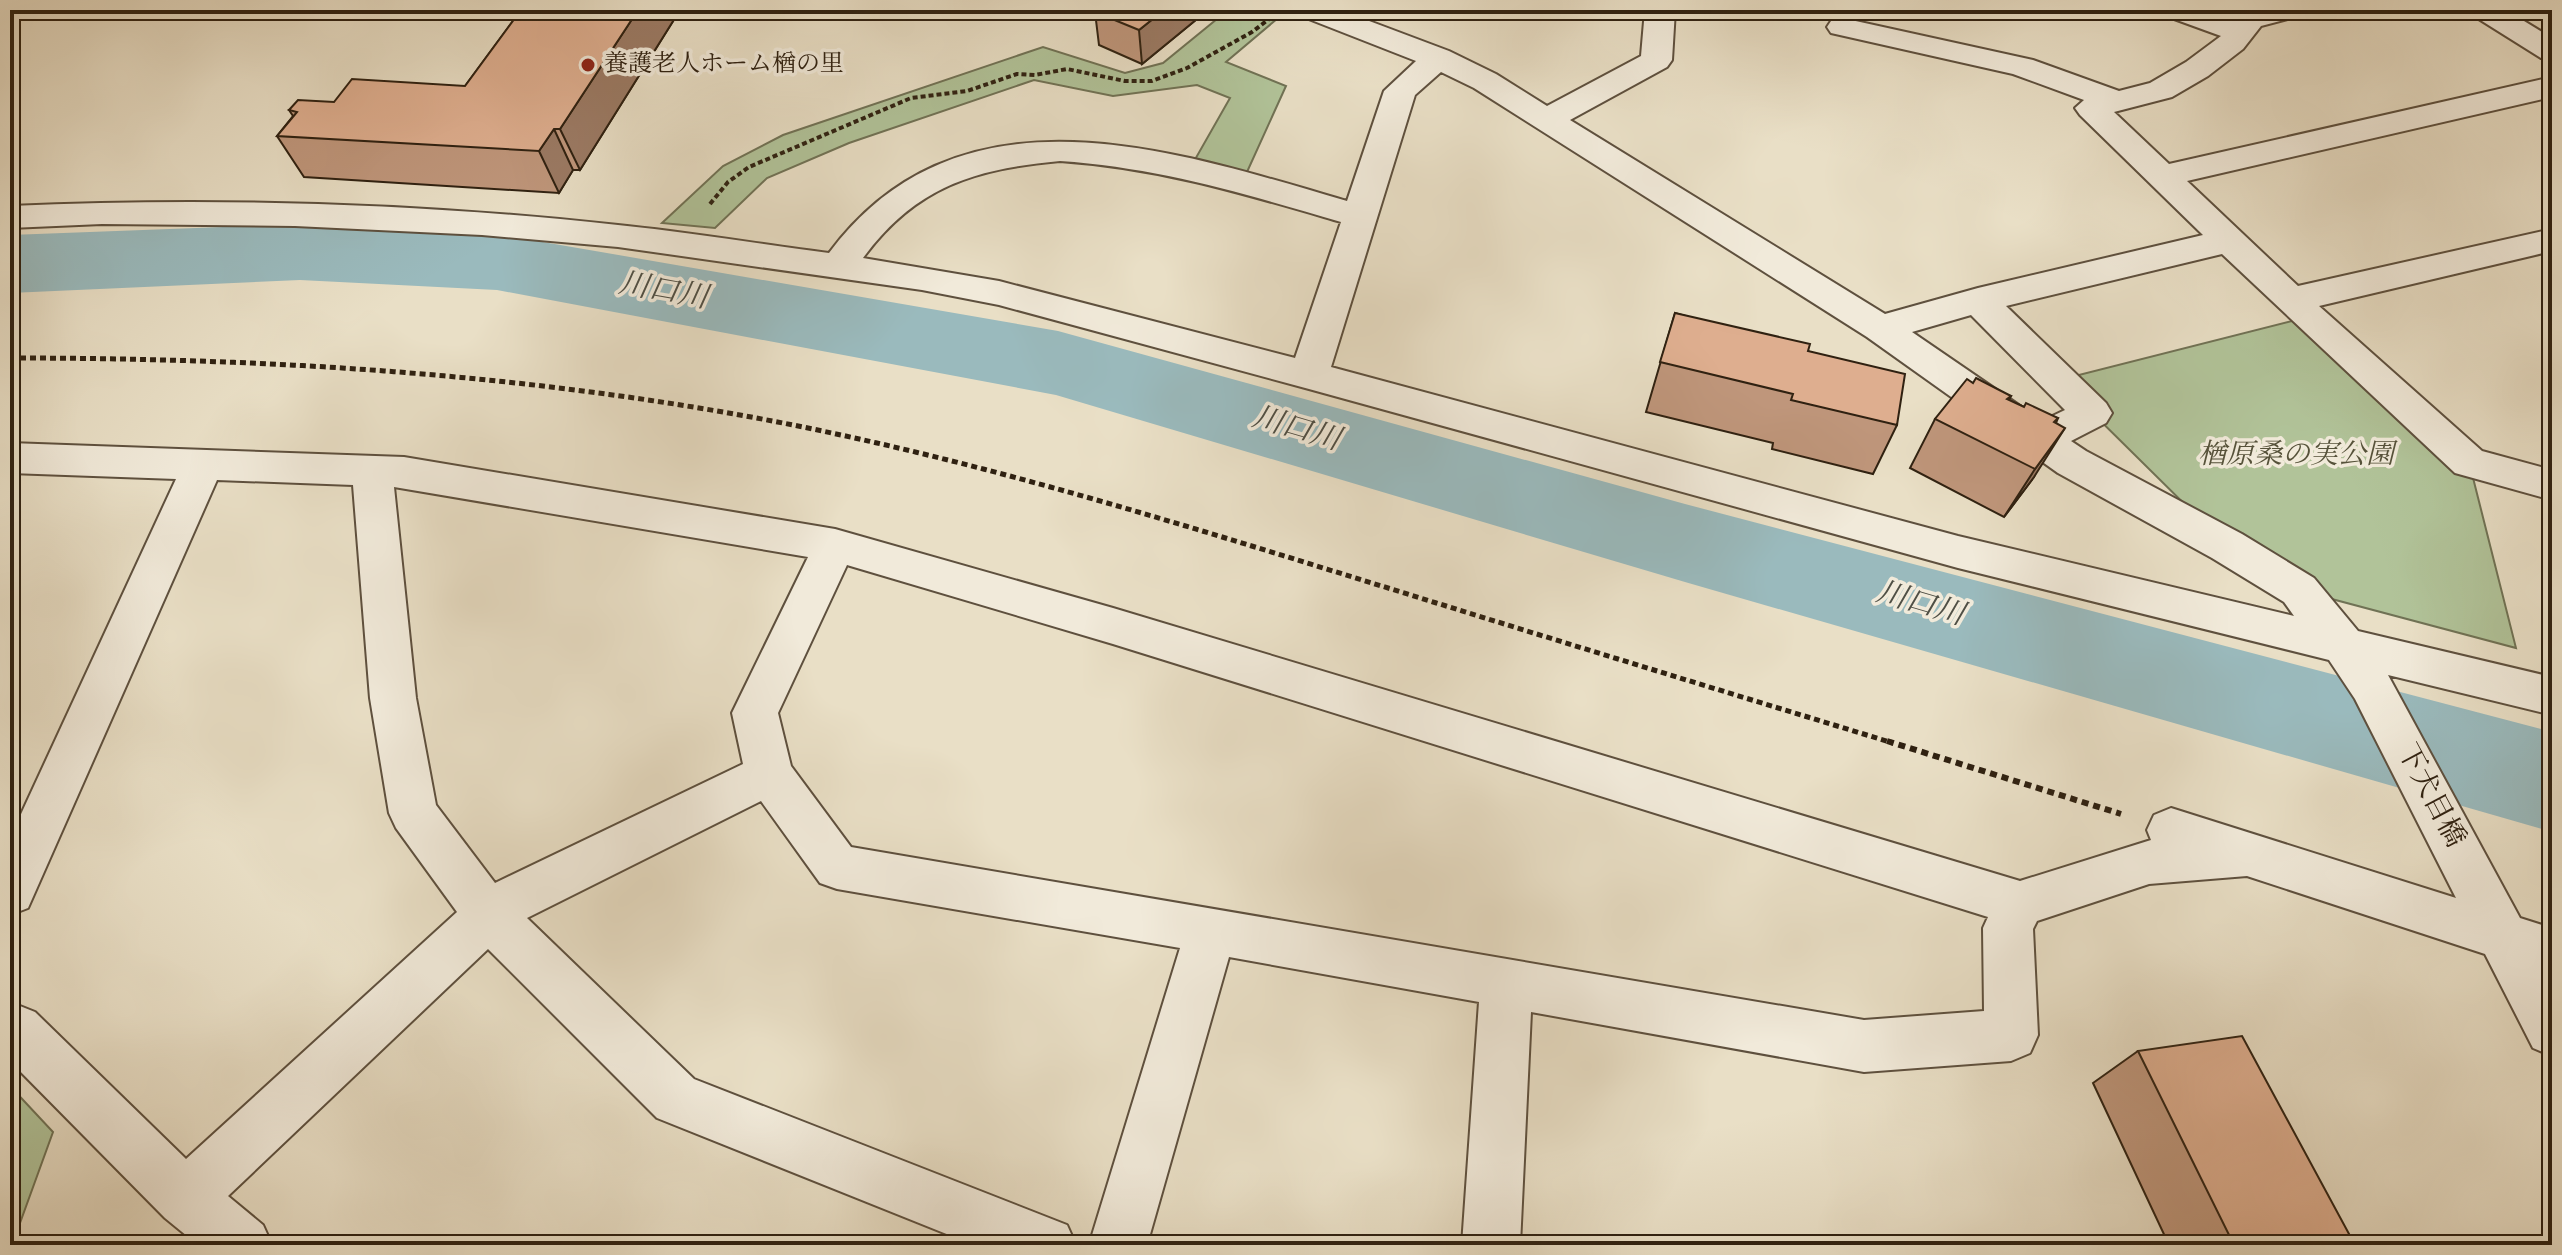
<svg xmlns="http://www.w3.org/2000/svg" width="2562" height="1255" font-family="'Sorts Mill Goudy','Noto Serif JP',serif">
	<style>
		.green { fill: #b1c399; stroke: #707255; stroke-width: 2 }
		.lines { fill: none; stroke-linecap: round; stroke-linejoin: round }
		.river { fill: #9ababd; fill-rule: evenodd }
		.minor-casing { stroke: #5e503e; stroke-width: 4 }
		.path-far2 { stroke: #2f2111; stroke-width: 4; stroke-dasharray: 5 3; stroke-linecap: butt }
		.path-far1 { stroke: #2f2111; stroke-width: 5; stroke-dasharray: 6 4; stroke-linecap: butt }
		.path { stroke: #2f2111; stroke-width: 6; stroke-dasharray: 7 5; stroke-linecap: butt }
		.minor { fill: #f1eada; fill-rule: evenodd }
		.wall { fill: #bf967b; stroke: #2f2111; stroke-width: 2 }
		.shaded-wall { fill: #9b7a64; stroke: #2f2111; stroke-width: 2 }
		.building { fill: #deae8f; stroke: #2f2111; stroke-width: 2 }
		.poi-dot { fill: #8f2418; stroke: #f1eada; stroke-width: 3 }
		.labels { text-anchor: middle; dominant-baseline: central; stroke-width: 7; stroke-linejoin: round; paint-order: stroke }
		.far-poi-label { font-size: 24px; fill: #2f2111; stroke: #f1eada; text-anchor: start }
		.park-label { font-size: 28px; font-style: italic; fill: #56523a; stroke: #f1eada }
		.street-label { font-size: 28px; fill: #2f2111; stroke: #f1eada }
		.water-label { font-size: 30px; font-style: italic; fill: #4f4f45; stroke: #f1eada }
	</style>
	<rect width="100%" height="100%" fill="#e9dfc6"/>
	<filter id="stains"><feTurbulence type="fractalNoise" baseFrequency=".0025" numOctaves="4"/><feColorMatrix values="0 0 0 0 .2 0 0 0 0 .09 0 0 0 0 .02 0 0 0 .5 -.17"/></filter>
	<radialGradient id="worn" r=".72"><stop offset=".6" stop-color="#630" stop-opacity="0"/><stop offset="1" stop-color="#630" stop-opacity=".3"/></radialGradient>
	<path class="green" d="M1228,10H1255L1278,18L1226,62L1286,86L1242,183L1189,170L1230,98L1197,85L1113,96L1034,80L849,143L767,178L715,228L662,223L723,166L783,135L1043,47L1125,73L1163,63Z
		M2308,317L2469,462L2516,648L2298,590L2227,546L2059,380Z
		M10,1086L53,1132L12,1245H10Z"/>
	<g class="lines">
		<path class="river" d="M300,224L497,234L1058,331L1685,504L2552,732V832L1685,582L1056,395L497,290L300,280L10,293V235Z"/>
		<g class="minor-casing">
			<path id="minor" d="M1297,10H1340L1449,51L1496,74L1547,106L1641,56L1645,10H1675L1672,60L1667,67L1570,120L1885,314L1978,288L2203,235L2080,115L2075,108L2084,100L2013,74L1831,33L1827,27L1831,21L1842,18L2033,60L2119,91L2150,83L2186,62L2221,36L2166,16L2162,10H2206L2234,20C2247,3 2283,10 2303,10L2299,16L2261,26L2243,49L2208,76L2172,97L2114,112L2169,164L2552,77V97L2187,181L2298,286L2552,229V251L2319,306L2482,451L2552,470V500L2455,473L2222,254L2006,306L2106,403L2112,413L2106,423L2071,441L2086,451L2242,534L2314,578L2358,631L2552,677V715L2388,675L2520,918L2552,928V1056L2533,1048L2485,954L2247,876L2149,884L2037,921L2033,929L2038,1035L2030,1053L2011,1061L1864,1072L1531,1012L1520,1245H1462L1479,1002L1229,957L1147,1245H1089L1180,948L837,889L820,883L761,801L527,918L694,1079L1067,1225L1076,1245H974L657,1118L488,949L228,1196L263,1225L272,1245H198L165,1218L10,1061V1002L35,1012L186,1159L457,912L396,828L389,813L370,698L353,485L217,480L28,908L10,915V838L176,479L10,473V443L404,457L835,529L1113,608L2020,881L2151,840L2147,830L2154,815L2171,808L2456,898L2355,699L2329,660L1958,568L1309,389L999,305L922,290L618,247L482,235L295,226L102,224L10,228V206C212,197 417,203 618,225C688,232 758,244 829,253C960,77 1172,150 1347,201L1384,91L1416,61L1301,16ZM1441,72L1474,88L1867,337L2058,473L2212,558L2284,602L2294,616L1958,536L1331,367L1415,95ZM1060,161C1161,168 1245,194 1341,222L1295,358L999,281L863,258C916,186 975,169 1060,161ZM1971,315L2065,410L2042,421L1912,332ZM394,487L808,557L732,713L743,764L495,883L436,805L416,698ZM847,565L1113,644L1988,917L1983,928L1984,1011L1864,1020L851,847L791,766L778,713Z
				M2470,10H2506L2552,38V60L2541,58L2474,16Z"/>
		</g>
		<path class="path-far2" d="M710,204L728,182L749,167L911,98L967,91L1017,74L1035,75L1067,69L1125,81H1152L1187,68L1252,32L1269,19"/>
		<path class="path-far1" d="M10,358C272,358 535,374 793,425C999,466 1200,530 1401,592C1565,643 1729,693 1893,743"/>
		<path class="path" d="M1887,741L2121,814"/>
		<use href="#minor" class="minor"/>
	</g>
	<path class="wall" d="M521,10H680L580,170H573L559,193L304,177L277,136L293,116L289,110L334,102L465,86Z
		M1015,10H1046L1035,18Z
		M1208,10L1142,64L1099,45L1095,12Z
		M1675,313L1808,351L1897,425L1873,474L1772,449L1773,443L1646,412Z
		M1973,383L2011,396L2009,400L2024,407L2058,418L2034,477L2004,517L1910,468L1935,419Z
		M2138,1051L2355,1245H2169L2093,1083Z"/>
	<path class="shaded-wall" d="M638,10H680L580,170L560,129Z
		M1034,10H1046L1035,18Z
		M1164,10H1208L1142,64L1139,30Z
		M554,129L573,170L559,193L539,151Z
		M2065,428L2034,477L2004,517L2035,469Z"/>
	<path class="building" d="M521,10H638L560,129H554L539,151L277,136L297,112L289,110L298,100L334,102L352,79L465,86Z
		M1098,10H1164L1139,30L1095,12Z
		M1675,313L1810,344L1808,351L1905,374L1897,425L1791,400L1793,394L1660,362Z
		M1976,378L2011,396L2007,399L2024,407L2026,403L2058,418L2054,422L2065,428L2035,469L1935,419L1967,379L1973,383Z
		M2242,1036L2355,1245H2234L2138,1051Z"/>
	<circle class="poi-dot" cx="588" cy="65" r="8"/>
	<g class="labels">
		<g class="far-poi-label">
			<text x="604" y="65">養護老人ホーム楢の里</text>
		</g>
		<g class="park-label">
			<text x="2296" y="456">楢原桑の実公園</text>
		</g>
		<g class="street-label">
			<text transform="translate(2430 796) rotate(62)">下犬目橋</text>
		</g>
		<g class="water-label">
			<text transform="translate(663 292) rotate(10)">川口川</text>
			<text transform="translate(1296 430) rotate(16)">川口川</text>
			<text transform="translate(1920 605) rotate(16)">川口川</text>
		</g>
	</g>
	<rect width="2562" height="1255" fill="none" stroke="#e9dfc6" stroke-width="40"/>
	<rect x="12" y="12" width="2538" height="1231" fill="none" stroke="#2f2111" stroke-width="4"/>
	<rect x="20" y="20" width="2522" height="1215" fill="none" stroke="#2f2111" stroke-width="2"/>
	<rect width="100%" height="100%" filter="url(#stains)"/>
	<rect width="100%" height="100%" fill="url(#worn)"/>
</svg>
